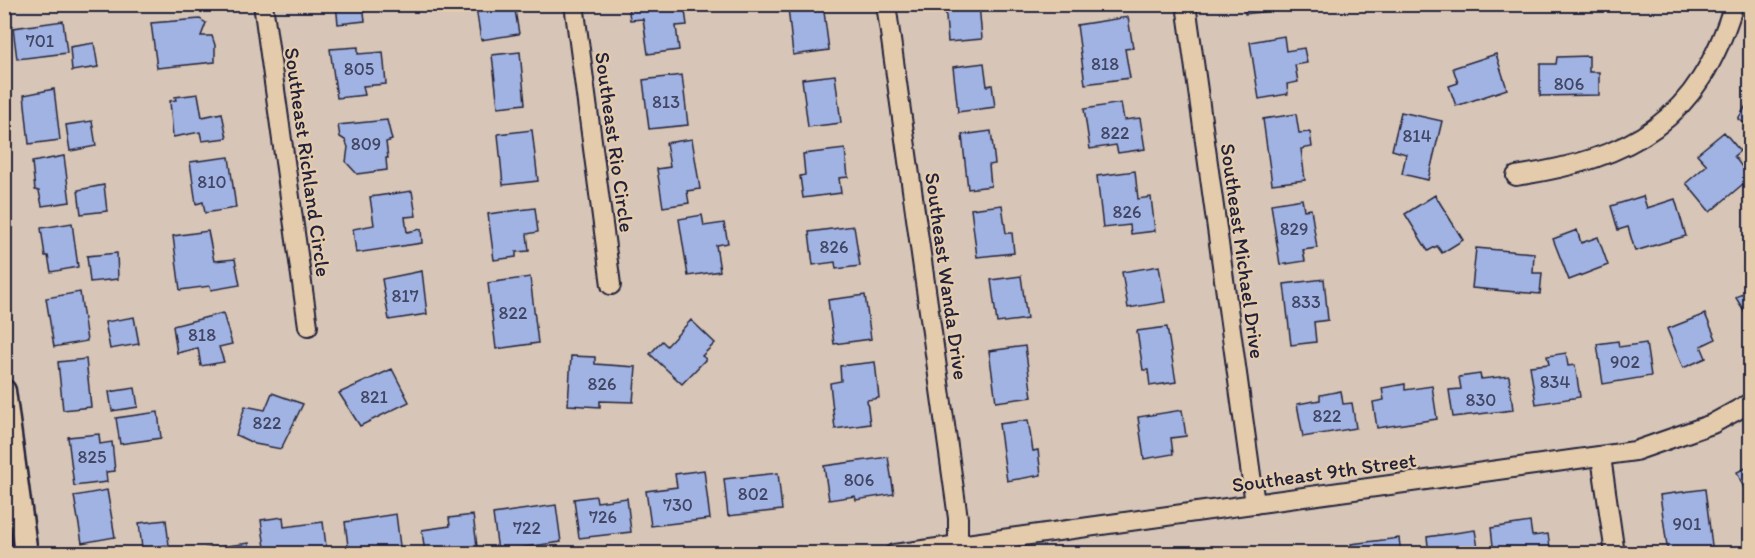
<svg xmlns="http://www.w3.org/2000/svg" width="1755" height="558" font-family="Itim,sans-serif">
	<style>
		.building { fill: #a1b3e2; stroke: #22223b; stroke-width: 1.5 }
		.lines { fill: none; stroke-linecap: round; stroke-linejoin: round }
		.minor-casing { stroke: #22223b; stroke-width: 22 }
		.tertiary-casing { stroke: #22223b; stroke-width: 27 }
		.minor { stroke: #e4cbac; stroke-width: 18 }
		.tertiary { stroke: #e4cbac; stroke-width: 22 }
		.labels { text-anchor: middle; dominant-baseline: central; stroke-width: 4.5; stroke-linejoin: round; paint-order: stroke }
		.number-label { font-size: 18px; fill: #424665 }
		.street-label { font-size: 21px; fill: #22223b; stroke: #e4cbac }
	</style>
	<rect width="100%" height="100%" fill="#d7c6b7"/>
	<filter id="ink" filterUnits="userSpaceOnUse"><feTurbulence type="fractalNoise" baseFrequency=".0167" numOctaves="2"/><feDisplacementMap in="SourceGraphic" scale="12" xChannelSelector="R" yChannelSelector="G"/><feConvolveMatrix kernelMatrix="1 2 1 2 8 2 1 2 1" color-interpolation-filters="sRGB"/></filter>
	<g filter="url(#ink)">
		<path class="building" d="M336,4H363L365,21L338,24Z
			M483,4H514L519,34L481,40L476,8L484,7Z
			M628,4H684L687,25L676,26L679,50L648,54L643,19L630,20Z
			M823,4L829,50L793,55L788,7Z
			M945,4H979L982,39L948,42Z
			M1244,4H1284L1285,9L1245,14Z
			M1128,17L1133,48L1125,49L1130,78L1085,84L1077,25Z
			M200,19L206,23L201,36H212L215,45V62L157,68L151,23Z
			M63,21L67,53L17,59L13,28Z
			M1284,36L1286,51L1304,48L1307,63L1295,65L1298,82L1287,84L1288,94L1259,99L1250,42Z
			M94,43L98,67L72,71L70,47Z
			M358,47V54L383,52L386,84L363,86L365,95L337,98L330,49Z
			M520,52L525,104L498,107L492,55Z
			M1496,54L1507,89L1456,106L1449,86L1458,83L1453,68Z
			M1589,56V72H1599V95L1540,96V64H1556L1557,57Z
			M984,63L987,86L992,85L995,107L958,112L953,67Z
			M682,75L688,125L649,129L643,80Z
			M835,75L841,123L808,127L802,79Z
			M54,89L60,140L29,144L24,95Z
			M198,94L202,117L222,113L227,138L202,141L200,132L173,137L170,101L176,100L175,97Z
			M1750,99V127L1738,119Z
			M1121,103L1124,120L1140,118L1145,149L1118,153L1116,145L1090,149L1084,109Z
			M1401,112L1442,121L1428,180L1402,174L1406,154L1392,150Z
			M1296,114L1299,133L1310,132L1312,147L1301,149L1305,180L1272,184L1263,119Z
			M387,120L392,140L386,142L388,158H386L387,170L357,174L346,162L348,147L345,140L340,137L338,125Z
			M92,121L96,146L70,151L66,125Z
			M532,130L538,181L503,185L498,134Z
			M991,131L995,164L989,165L991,186L968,189L962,135Z
			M1724,132L1740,151L1734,156L1750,178L1710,212L1686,183L1707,165L1697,154Z
			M692,139L700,189L687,191L689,203L663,207L657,169L670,167L666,143Z
			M845,149L848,177L839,178L841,193L803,198L800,176L805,175L803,154Z
			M64,156L70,202L42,206L39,191L35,190L32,162Z
			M229,157L236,208L205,213L203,202L196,204L190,162Z
			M1135,171L1138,199L1151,197L1155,231L1131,234L1130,225L1103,228L1097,176Z
			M104,185L107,211L81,214L78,190Z
			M412,191L416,216L405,217L407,232L421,229L422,243L356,253L353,229L374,225L370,197Z
			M1435,195L1463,240L1442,253L1437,246L1428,251L1405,214Z
			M1643,196L1647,208L1675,199L1686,236L1635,251L1628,227L1618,230L1611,206Z
			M1302,199L1304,210L1311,209L1317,248L1303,250L1305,261L1280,265L1271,204Z
			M1002,205L1006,233H1012L1014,253L977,257L971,209Z
			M535,208L538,232L527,234L529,251L516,252V257L494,260L488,214Z
			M702,215L704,226L724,223L728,243L716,245L720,271L688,276L679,219Z
			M72,223L78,267L51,272L48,256H45L41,228Z
			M854,226L860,266L836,269L835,262L813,265L809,232Z
			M1577,230L1581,243L1598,237L1608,265L1569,280L1553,239Z
			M208,231L214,261L235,259L240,285L211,290L210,286L180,290L173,236Z
			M1476,248L1534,253L1533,273H1542L1540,294L1472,288Z
			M117,253L118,279L90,282L87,256Z
			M1159,266L1165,302L1128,308L1122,272Z
			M422,271L427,314L389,320L382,279Z
			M1021,276L1027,319L997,323L991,280Z
			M530,277L538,343L496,349L488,283Z
			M1324,279L1328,320L1314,322L1316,342L1291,345L1284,284Z
			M1750,288V320L1736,298Z
			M80,292L87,341L54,347L46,298Z
			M865,295L871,339L834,344L828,300Z
			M223,313L232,344L219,347L224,362L201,366L198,348L177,353L173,326Z
			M1705,314L1716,339L1701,346L1706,358L1683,368L1667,329Z
			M134,317L139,344L110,349L105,322Z
			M691,320L715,343L702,356L706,359L682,384L650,354L662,341L667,346Z
			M1167,327L1176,382L1150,386L1148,370H1143L1137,331Z
			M1618,341L1619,347L1646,343L1651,376L1603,384L1597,344Z
			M1025,346L1032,397L996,402L989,351Z
			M1566,353L1568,366L1575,365L1580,397L1536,404L1530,366L1549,364L1547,356Z
			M571,356L595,357V364L636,367L633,402L600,401V407L568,405Z
			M86,359L91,407L63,410L58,362Z
			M875,362L879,398L867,400L870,424L835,429L830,383L841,381L840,366Z
			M392,369L409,402L360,426L339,393Z
			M1480,374L1481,379L1509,376L1513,410L1453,417L1449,390L1461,389L1459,377Z
			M1405,384V390L1432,386L1437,419L1377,428L1373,402L1384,400L1382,388Z
			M135,388L138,407L112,411L109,392Z
			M1341,391L1343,404L1352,403L1356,428L1303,437L1297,404L1320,400V395Z
			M272,393L303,404L281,449L255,444L236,435L245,406L265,410Z
			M1182,410L1186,436L1171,438L1173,454L1144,459L1138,417Z
			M158,412L161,438L120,444L116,418Z
			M1028,420L1033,451L1038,450L1041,475L1007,481L999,424Z
			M99,434L100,444L112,442L115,471L106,472L107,482L74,486L68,437Z
			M888,457L894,494L856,500L855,496L829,500L824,466Z
			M1750,466V494L1747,495L1737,472Z
			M704,470L710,519L651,526L646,491L677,487L675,474Z
			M778,473L782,510L728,516L724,479Z
			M1705,489L1713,554H1668L1660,495Z
			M107,490L115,537L82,543L74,496Z
			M596,496L597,502L627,498L631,532L579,538L574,499Z
			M556,505L561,542L498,551L493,514Z
			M396,514L401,554H349L345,522Z
			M473,515L478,554H425L422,530L450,526L449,518Z
			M283,517L284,527L323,522L327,554H266L261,520Z
			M166,520L169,545L142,548L139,523Z
			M1530,522L1532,536L1548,534L1551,554H1494L1491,528Z
			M1475,530L1479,554H1429L1427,537Z
			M1399,538L1401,554H1352L1351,544Z
			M249,543L250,554H206L205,549Z
			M1321,549L1322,554H1286Z"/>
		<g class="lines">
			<g class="minor-casing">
				<path id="minor" d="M263,4L308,326
					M574,4L611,285
					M886,4L958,518V554
					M1186,4L1255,504
					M1516,176C1633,158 1698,122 1734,4
					M1601,457L1615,554
					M894,554L1635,451L1712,424L1750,403"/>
			</g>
			<g class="tertiary-casing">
				<path id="tertiary" d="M4,391L26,554"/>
			</g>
			<use href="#minor" class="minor"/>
			<use href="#tertiary" class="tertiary"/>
		</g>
	</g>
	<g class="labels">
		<g class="number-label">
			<text x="40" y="41">701</text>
			<text x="1105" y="64">818</text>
			<text x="359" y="69">805</text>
			<text x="1569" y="84">806</text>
			<text x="666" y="102">813</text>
			<text x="1115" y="133">822</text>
			<text x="1417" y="136">814</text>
			<text x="366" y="144">809</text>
			<text x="212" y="182">810</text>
			<text x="1127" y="212">826</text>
			<text x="1294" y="229">829</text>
			<text x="834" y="247">826</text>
			<text x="405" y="296">817</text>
			<text x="1306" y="302">833</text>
			<text x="513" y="313">822</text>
			<text x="202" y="335">818</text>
			<text x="1625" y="362">902</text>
			<text x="1555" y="382">834</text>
			<text x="602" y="384">826</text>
			<text x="374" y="397">821</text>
			<text x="1481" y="400">830</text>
			<text x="1327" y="416">822</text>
			<text x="267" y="423">822</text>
			<text x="92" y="457">825</text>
			<text x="859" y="480">806</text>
			<text x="753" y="494">802</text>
			<text x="678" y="505">730</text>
			<text x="603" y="517">726</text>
			<text x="1687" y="524">901</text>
			<text x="527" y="528">722</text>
		</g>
		<g class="street-label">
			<text transform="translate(615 142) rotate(82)">Southeast Rio Circle</text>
			<text transform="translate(308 162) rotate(82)">Southeast Richland Circle</text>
			<text transform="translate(1243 251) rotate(82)">Southeast Michael Drive</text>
			<text transform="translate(947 276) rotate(82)">Southeast Wanda Drive</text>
			<text transform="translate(1324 472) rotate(-8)">Southeast 9th Street</text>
		</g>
	</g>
	<rect width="1755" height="558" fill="none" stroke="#e4cbac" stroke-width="24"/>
	<rect x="12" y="12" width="1731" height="534" fill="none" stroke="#22223b" stroke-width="2" filter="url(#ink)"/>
</svg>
